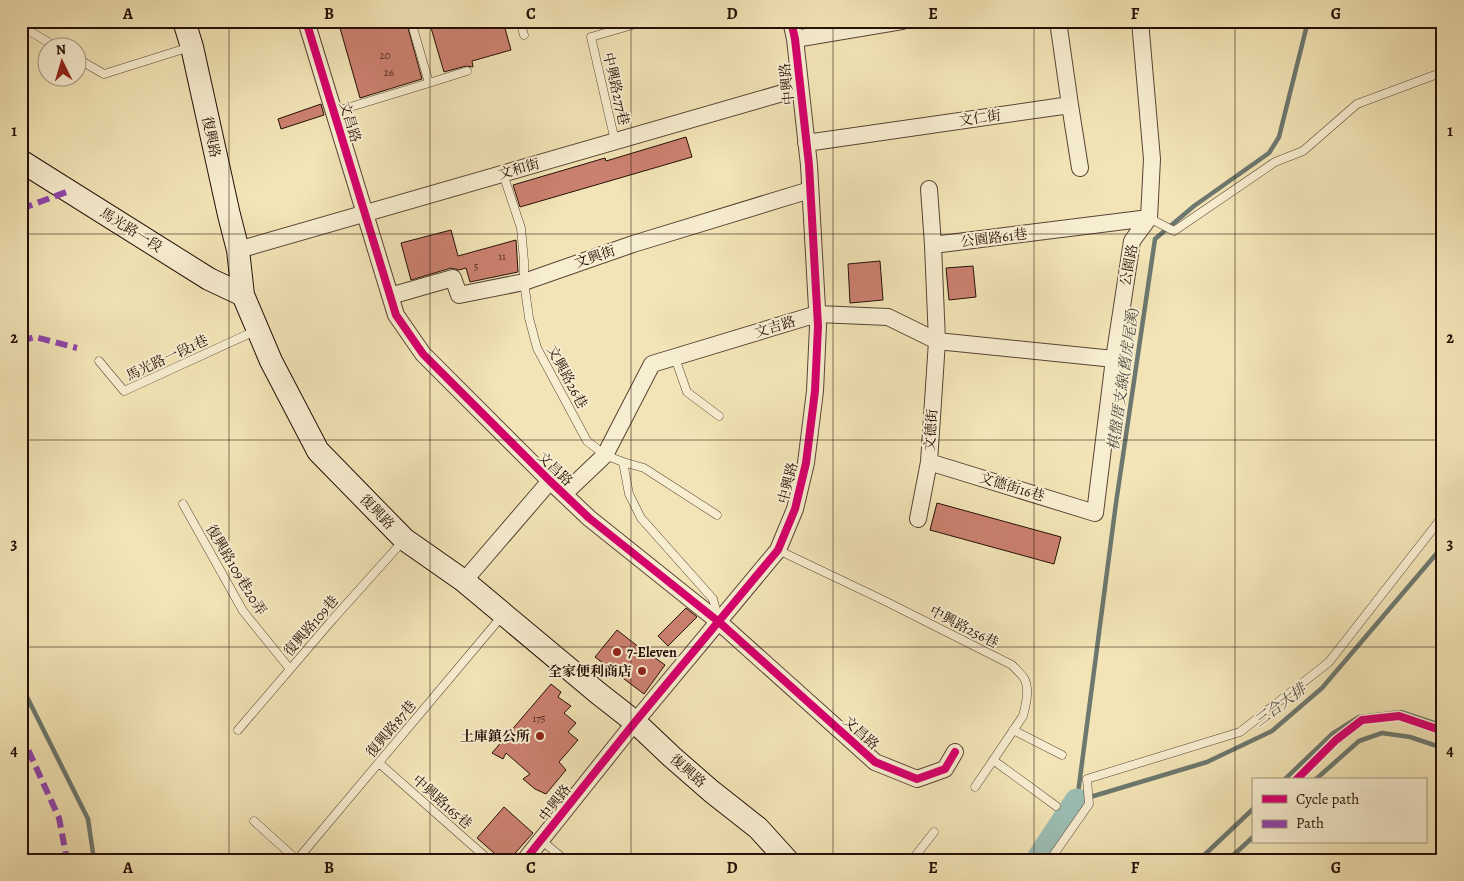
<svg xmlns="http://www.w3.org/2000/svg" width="1464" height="881" font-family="Alegreya,'Noto Serif TC',serif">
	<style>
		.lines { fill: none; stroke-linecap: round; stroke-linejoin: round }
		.stream { stroke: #6c786f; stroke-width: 4.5 }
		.river { stroke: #9cbeb4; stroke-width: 25 }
		.building { fill: #cc8170; stroke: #250f07 }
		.lane-casing { stroke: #584433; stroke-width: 9 }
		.street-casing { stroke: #584433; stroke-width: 18 }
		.secondary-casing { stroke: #250f07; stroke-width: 24 }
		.lane { stroke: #f7edd0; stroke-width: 8 }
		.street { stroke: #f7edd0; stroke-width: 16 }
		.secondary { stroke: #f7edd0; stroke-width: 22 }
		.quiet { stroke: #8e44ad; stroke-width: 6; stroke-dasharray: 12 6; stroke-linecap: butt }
		.cycleway-casing { stroke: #f7edd0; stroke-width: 11 }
		.cycleway { stroke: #d6006c; stroke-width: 8 }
		.grid { fill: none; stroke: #250f07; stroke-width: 1; stroke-opacity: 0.55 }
		.poi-dot { fill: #8f2418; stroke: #f7edd0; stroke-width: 2 }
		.labels { text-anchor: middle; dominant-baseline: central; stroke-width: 4; stroke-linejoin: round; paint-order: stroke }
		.number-label { font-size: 11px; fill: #4f2c21 }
		.street-label { font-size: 14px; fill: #250f07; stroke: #f7edd0 }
		.poi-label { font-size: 14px; font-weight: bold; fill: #250f07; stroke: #f7edd0; text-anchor: end }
		.water-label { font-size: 15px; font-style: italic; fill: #4f4c44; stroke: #f7edd0 }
		.neatline { fill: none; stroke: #250f07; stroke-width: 2 }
		.grid-label { font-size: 16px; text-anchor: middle; font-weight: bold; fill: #250f07 }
	</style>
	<rect width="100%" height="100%" fill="#f2e4b6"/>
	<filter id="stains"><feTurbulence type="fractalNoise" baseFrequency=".004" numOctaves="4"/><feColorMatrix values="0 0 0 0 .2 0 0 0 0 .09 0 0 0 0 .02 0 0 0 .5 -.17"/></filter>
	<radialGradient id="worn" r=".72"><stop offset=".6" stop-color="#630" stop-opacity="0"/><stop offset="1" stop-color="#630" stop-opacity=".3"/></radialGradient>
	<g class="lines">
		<path class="stream" d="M1308,21L1279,137L1269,153L1194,206L1155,239L1116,503L1077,801L1207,762L1272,731L1322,688L1443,546
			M21,685L88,819L94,860
			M1284,780L1332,734L1359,717L1401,712L1443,726
			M1315,780L1359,741L1382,733L1410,737L1443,748
			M1199,860L1253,809
			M1228,860L1253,837"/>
		<path class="river" d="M1038,860L1077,801"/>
	</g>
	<path class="building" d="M338,21H406L422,79L360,98Z
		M429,21H503L511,50L472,61L473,67L466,66L444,72Z
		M321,104L324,115L281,129L278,119Z
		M686,137L692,157L520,207L513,185L605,158L606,161Z
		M451,230L458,256L516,240L518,272L470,282L466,268L459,270L451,268L411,280L401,243Z
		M880,261L883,300L850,303L848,264Z
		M973,266L976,297L949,300L946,268Z
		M937,503L1061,537L1054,564L930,530Z
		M686,608L697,617L668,646L658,636Z
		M617,630L640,648V647L665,665L644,694L595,657Z
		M551,684L561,692L558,697L571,706L564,713L576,723L568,732L578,740L559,762L566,770L546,794L535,789L523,779L530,774L506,753L503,759L492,753Z
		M504,807L533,833L509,860H502L477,838Z"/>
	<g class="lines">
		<g class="lane-casing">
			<path id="lane" d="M411,21L429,83
				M520,21L524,35
				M21,26L58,48
				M78,59L104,74L190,47
				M334,112L429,83L467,71
				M615,141L591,37L646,21
				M503,174L521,228L524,261V282L529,318L537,348L587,441L605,455L623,462
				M1149,218L1174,231L1275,162L1303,151L1357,104L1443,72
				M675,358L687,392L719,416
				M99,361L124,391L255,331
				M183,504L243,611L290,669
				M717,515L644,468L623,462L629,494L641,518L713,599L718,617
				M778,550L885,601L1012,665C1016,669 1021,674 1024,678C1030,689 1026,704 1023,716L975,787
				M238,730L333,619L403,541
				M1013,730L1062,755
				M993,760L1056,806
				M379,763L489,860
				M254,821L297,860
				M541,840L565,860
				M297,860L502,616
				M912,860L934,832
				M1050,860L1089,804L1087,779L1240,732L1329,662L1443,516"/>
		</g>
		<g class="street-casing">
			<path id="street" d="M306,21L396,315L423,354L550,481L589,518L719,622L875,762L917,779L945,769L955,752
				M795,39L902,21
				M1070,105L1080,168
				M806,143L1070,105L1058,21
				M929,189L933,245
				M238,250L800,88
				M390,296L453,278L459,295L524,282L633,244L810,190
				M929,462L1095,513L1114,359L1132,241L1149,218L1152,159L1140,21
				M564,494L605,455L652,364L817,314L888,317L937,341L1114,359
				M918,519L929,462L937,341L933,245L1149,218
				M464,581L550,481
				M525,860L635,722L778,550L795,509L806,463L815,391L818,326L809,165L795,39L791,21"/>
		</g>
		<g class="secondary-casing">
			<path id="secondary" d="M184,21L192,47L229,215L238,250L243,295L271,361L318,451L404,539L464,581L598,693L635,722L672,757L711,791L758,828L787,860
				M21,161L209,279L243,295"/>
		</g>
		<use href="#lane" class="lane"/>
		<use href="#street" class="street"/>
		<use href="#secondary" class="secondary"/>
		<path class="quiet" d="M21,209L69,191
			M21,341L35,337L77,348
			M21,734L59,818L67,860"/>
		<g class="cycleway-casing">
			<path id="cycleway" d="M306,21L396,315L423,354L550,481L589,518L719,622L875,762L917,779L945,769L955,752
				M1296,780L1336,740L1362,720L1399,716L1443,731
				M525,860L635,722L778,550L795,509L806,463L815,391L818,326L809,165L795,39L791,21"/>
		</g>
		<use href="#cycleway" class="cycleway"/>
	</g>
	<path class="grid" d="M229,21V860M430,21V860M631,21V860M833,21V860M1034,21V860M1235,21V860M21,234H1443M21,440H1443M21,647H1443"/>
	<g class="poi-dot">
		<circle cx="617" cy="652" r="5"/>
		<circle cx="642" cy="671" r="5"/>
		<circle cx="540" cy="736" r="5"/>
	</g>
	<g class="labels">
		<g class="number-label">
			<text x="385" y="55">20</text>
			<text x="389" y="72">26</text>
			<text x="502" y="256">11</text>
			<text x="476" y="266">5</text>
			<text x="539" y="718">175</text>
		</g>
		<g class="street-label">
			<text transform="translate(787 84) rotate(-96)">中興路</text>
			<text transform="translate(616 89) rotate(77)">中興路277巷</text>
			<text transform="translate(980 118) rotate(-8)">文仁街</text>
			<text transform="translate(350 122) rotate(73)">文昌路</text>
			<text transform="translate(211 137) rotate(78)">復興路</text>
			<text transform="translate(519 169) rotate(-16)">文和街</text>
			<text transform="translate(131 230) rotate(32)">馬光路一段</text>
			<text transform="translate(994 238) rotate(-7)">公園路61巷</text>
			<text transform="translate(595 257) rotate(-19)">文興街</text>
			<text transform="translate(1129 265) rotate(-79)">公園路</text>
			<text transform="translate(775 327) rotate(-17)">文吉路</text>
			<text transform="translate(167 358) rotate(-25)">馬光路一段1巷</text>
			<text transform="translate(567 377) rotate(62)">文興路26巷</text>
			<text transform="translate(931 430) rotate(-86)">文德街</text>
			<text transform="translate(555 469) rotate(44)">文昌路</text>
			<text transform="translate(788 483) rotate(-76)">中興路</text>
			<text transform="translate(1012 487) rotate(17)">文德街16巷</text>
			<text transform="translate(377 512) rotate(46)">復興路</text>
			<text transform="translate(236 570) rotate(59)">復興路109巷20弄</text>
			<text transform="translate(311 626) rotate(-49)">復興路109巷</text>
			<text transform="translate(964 627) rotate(27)">中興路256巷</text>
			<text transform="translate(391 729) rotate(-50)">復興路87巷</text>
			<text transform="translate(861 733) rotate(42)">文昌路</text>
			<text transform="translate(688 771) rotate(41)">復興路</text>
			<text transform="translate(442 802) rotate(41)">中興路165巷</text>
			<text transform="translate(555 803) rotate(-52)">中興路</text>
		</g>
		<g class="poi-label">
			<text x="627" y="652" text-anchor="start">7-Eleven</text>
			<text x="632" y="671">全家便利商店</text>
			<text x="530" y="736">土庫鎮公所</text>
		</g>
		<g class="water-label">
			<text transform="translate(1123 379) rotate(-82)">棋盤厝支線(舊虎尾溪)</text>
			<text transform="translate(1280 705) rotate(-37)">三合大排</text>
		</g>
	</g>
	<rect width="1464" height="881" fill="none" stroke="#f2e4b6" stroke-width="55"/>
	<rect x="1252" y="778" width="175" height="65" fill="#f7edd0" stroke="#a39480"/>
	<rect x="1262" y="795" width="25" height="8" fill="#d6006c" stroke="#a39480"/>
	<text x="1296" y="804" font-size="15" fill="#250f07">Cycle path</text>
	<rect x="1262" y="820" width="25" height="8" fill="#8e44ad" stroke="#a39480"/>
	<text x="1296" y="828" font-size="15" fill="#250f07">Path</text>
	<g transform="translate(62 62) rotate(355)"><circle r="24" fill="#f7edd0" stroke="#a39480"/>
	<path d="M0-4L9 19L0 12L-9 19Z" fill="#8f2418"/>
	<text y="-8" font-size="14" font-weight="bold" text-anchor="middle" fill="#250f07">N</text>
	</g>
	<rect x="28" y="28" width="1408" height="826" class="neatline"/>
	<g class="grid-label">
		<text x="128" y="19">A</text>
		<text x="329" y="19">B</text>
		<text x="531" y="19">C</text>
		<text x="732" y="19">D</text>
		<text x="933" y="19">E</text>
		<text x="1135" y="19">F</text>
		<text x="1336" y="19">G</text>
		<text x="14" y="136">1</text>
		<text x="1450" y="136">1</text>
		<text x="14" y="343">2</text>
		<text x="1450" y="343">2</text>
		<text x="14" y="549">3</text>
		<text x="1450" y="549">3</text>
		<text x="14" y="756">4</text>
		<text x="1450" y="756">4</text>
		<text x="128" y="873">A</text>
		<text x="329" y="873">B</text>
		<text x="531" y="873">C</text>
		<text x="732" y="873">D</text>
		<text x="933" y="873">E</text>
		<text x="1135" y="873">F</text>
		<text x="1336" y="873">G</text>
	</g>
	<rect width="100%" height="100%" filter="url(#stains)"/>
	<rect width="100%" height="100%" fill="url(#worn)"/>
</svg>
